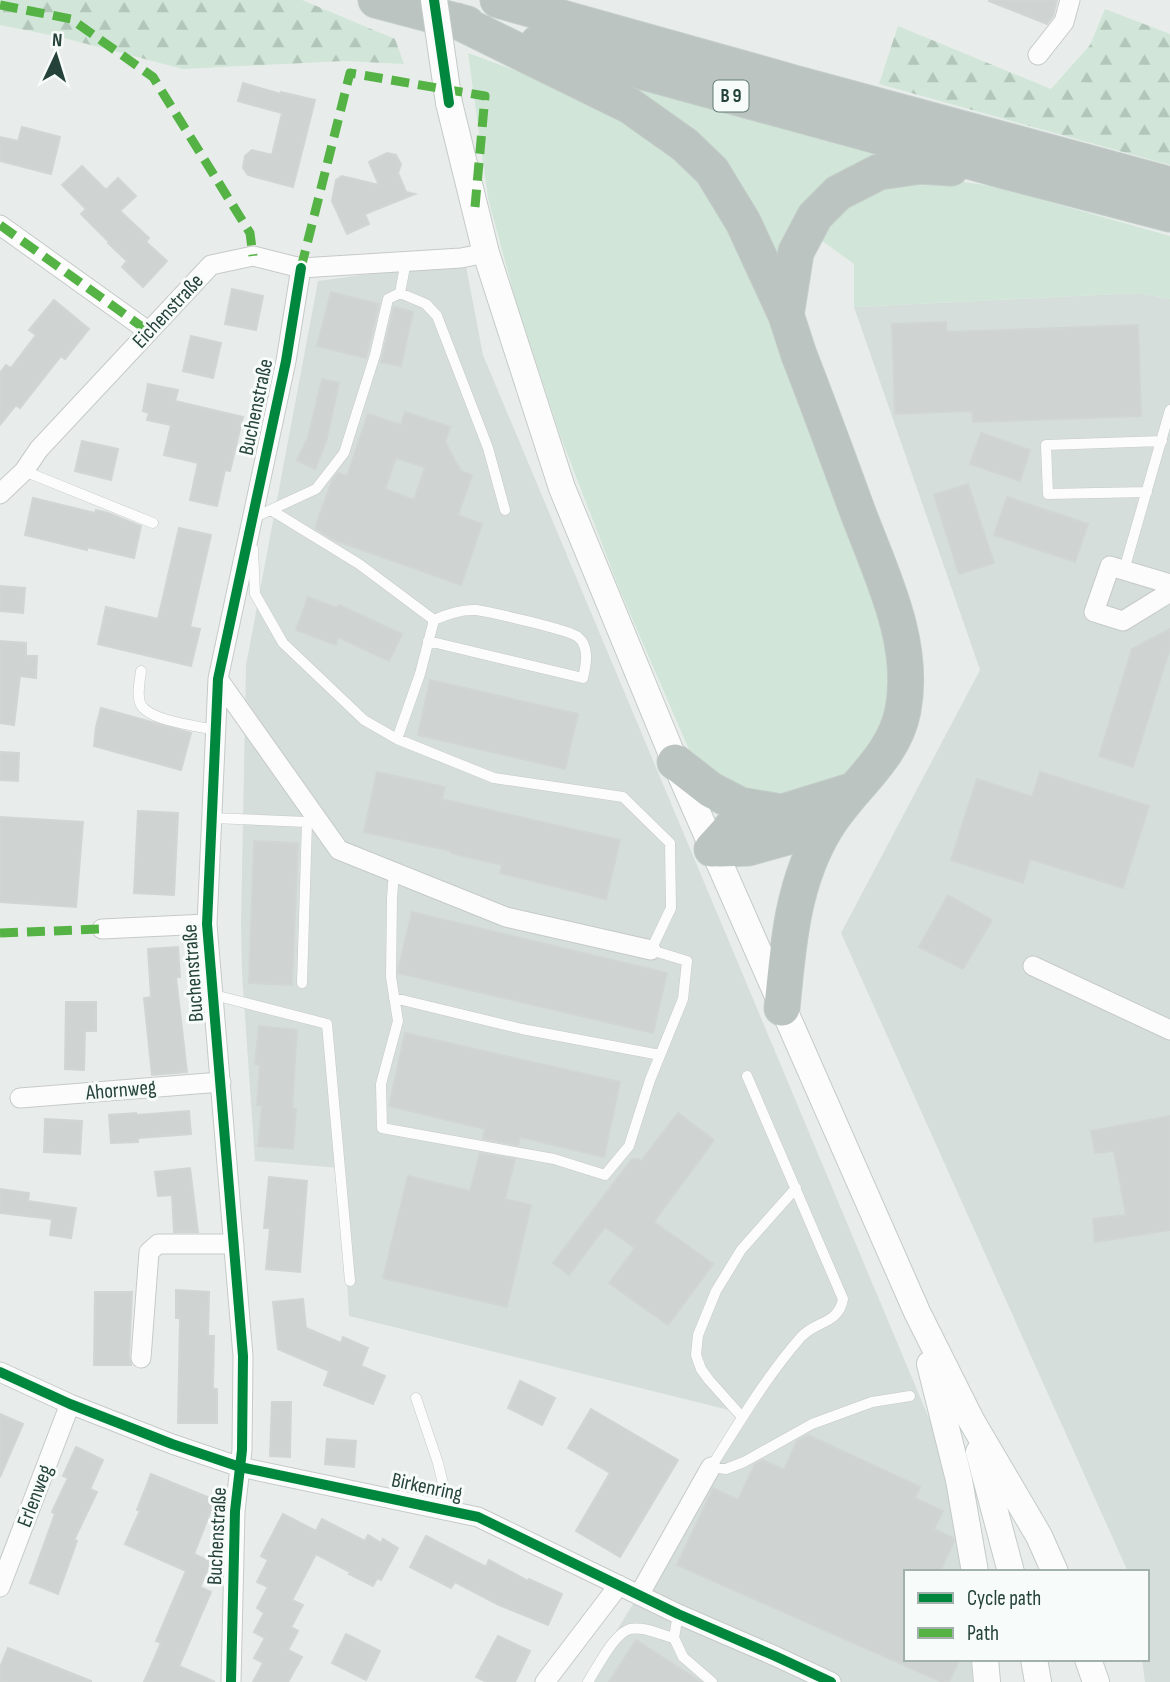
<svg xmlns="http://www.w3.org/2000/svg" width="1170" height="1682" font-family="'Sofia Sans Condensed',sans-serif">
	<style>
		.built { fill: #d6dedb }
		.green { fill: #d1e6d8 }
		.forest { fill: url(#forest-firs) }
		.building { fill: #cfd4d2; stroke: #d1d6d4; stroke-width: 2; fill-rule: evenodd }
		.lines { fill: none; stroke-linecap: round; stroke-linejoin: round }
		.lane-casing { stroke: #c5cac8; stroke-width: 11 }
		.street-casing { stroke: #c5cac8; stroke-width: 21 }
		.secondary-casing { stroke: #c3cbc8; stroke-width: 28 }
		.highway-casing { stroke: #c3ccc9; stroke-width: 37 }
		.lane { stroke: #fcfcfc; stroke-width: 10 }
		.street { stroke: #fcfcfc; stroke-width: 19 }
		.secondary { stroke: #fcfcfc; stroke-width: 26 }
		.highway { stroke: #bcc4c2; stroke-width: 35 }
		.secondary-bridge-casing { stroke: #c3cbc8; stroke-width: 28; stroke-linecap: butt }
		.secondary-bridge { stroke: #fcfcfc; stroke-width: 26 }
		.quiet { stroke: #55b346; stroke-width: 9; stroke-dasharray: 18 9; stroke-linecap: butt }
		.cycleway-casing { stroke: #f7fbf9; stroke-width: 15 }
		.cycleway { stroke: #00873e; stroke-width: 10 }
		.labels { text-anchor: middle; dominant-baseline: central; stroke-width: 6; stroke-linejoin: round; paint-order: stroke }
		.shield { fill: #f7fbf9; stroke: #637a73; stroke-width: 2 }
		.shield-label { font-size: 19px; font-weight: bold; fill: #24423a }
		.street-label { font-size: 21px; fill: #24423a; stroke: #f7fbf9 }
	</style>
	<defs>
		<pattern id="forest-firs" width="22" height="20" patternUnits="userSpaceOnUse" patternTransform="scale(1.75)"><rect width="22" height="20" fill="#d1e6d8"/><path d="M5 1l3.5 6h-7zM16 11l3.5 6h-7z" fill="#b3c6ba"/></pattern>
	</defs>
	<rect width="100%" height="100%" fill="#e8edeb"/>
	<path class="built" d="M465,261L483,355L941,1447L962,1572H906V1659H971L973,1682H585L749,1415L349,1316L340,1168L255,1161L242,973L241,923L246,665L318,281Z
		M1139,293L1170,299V1682H1145L1142,1659H1147V1572H1128L841,933L980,670L854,307Z"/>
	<path class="green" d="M468,53L569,90L679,153L738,232L807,411L892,654L885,717L872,744L855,765L835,782L767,799L739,793L690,752L619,588L560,435L515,298L488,198Z
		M589,73L896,154L875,163L782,279L749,218Z
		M927,177L993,186L1170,236V299L1139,293L854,307V264L814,235L843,201Z"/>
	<path class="forest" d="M0,0H302L395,39L404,64L344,61L183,69L60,37L0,25Z
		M1105,9L1170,34V165L879,84L898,26L1051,89L1090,45Z"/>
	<path class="building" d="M989,0H1057L1053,16L1047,24L989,1Z
		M243,83L281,94V92L315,100L293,187L248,175L243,168L245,156L252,150L272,155L282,113L238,101Z
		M22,127L60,137L51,174L0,161V137L18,141Z
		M387,153L396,155L401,164L398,173L406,192L415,194L365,214L369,224L347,234L332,201L336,180L342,176L379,185L369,162Z
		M82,166L106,190L118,178L136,196L120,211L149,238L146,242L167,261L143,287L122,267L127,261L108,243L109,242L81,214L86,209L62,185Z
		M232,289L263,296L256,330L225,324Z
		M331,292L379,304L366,358L317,346Z
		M54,300L89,329L65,359L61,356L20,408L16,405L0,425V373L6,365L11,368L36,335L29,330Z
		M394,307L413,312L401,366L381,362Z
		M946,322L947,332L1138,325L1141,416L973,422L972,411L895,414L892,324Z
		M191,336L221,343L213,378L183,371Z
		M322,379L339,383L326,442L315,469L297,460L308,438Z
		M148,384L178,390L175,401L243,417L230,471L225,470L217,506L190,500L198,463L164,455L171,425L147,420L149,413L143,411Z
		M405,412L450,427L445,442L461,471L472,475L458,515L482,524L461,585L334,540L315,528L332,481L338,473L347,476L368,414L401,425ZM396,458L425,467L414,500L385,489Z
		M981,433L1030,450L1020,481L970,464Z
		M82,441L118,449L111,480L75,471Z
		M968,484L994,563L959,574L934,495Z
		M1007,497L1088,524L1075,562L994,535Z
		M33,498L95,513L96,510L108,513L141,526L134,558L87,547V550L25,535Z
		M179,528L211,535L190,627L200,629L191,666L98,644L106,607L158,619Z
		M0,586L25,588L23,613L0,611Z
		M308,597L337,608L339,605L402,634L389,661L338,637L336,645L296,630Z
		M1170,629V648L1133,767L1099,756L1132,649Z
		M0,641L26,643V656H37L36,678L20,676L14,725L0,723Z
		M430,680L578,714L565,769L418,735Z
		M101,708L191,733L181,770L94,746L96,727Z
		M0,752L19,753L18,781L0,780Z
		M377,772L445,787L442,799L620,840L606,899L500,873L502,865L451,853V851L364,832Z
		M1040,772L1149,806L1123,888L1030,859L1023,883L951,860L977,779L1032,797Z
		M138,811L178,813L174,895L134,893Z
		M0,817L83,822L76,907L0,902Z
		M254,841L298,843L292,985L249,983Z
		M948,895L992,920L963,969L919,947Z
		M412,912L667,973L653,1033L398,973L399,966Z
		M178,947L180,977H176L187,1072L152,1075L144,998L151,997L148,949Z
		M66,1002H96V1031H85L84,1070L65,1069Z
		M259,1026L297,1030L292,1109H296L293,1149L258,1146L262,1106L257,1105L260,1065L255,1064Z
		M405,1033L620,1082L604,1157L520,1137L518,1145L483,1139L485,1129L389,1106Z
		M189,1111L191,1134L138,1138V1142L111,1143L109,1115L136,1113V1115Z
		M678,1113L714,1140L654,1222L713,1264L668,1325L609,1283L635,1248L605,1227L569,1275L553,1263L632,1159H638L641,1161Z
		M1170,1116V1230L1095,1242L1093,1219L1126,1215L1114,1151L1095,1153L1091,1131Z
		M45,1119L82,1121L80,1154L44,1152Z
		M480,1153L515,1159L505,1199L531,1205L507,1307L383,1278L408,1176L470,1191Z
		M190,1168L198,1232H174L172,1195L158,1196L155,1172Z
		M269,1177L307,1181L300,1272L266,1269L270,1228H264Z
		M0,1189L29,1193L28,1201L76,1208L71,1238L50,1235L52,1219L0,1213Z
		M176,1290L209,1292L208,1336H214L213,1389H217V1423H178L180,1318H176Z
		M95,1292H132L129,1357L131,1365H94Z
		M303,1299L306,1328L341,1343L343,1337L368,1348L361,1366L385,1376L373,1404L324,1385L329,1371L278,1349L273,1302Z
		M520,1381L555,1398L542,1425L508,1408Z
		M272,1402H291L290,1457L270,1456Z
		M591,1409L678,1460L620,1557L576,1531L610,1473L568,1448Z
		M0,1414L23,1424L0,1477Z
		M808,1435L920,1487L915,1498L943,1511L934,1529L953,1538L954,1541L940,1572H906V1659H960L949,1682H942L677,1565L713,1488L738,1500L755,1464L763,1460L784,1470L797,1441Z
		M327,1439L356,1441L354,1467L325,1464Z
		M76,1447L103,1460L90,1489L97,1492L74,1540L77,1541L58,1594L30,1583L55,1514L52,1512L68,1478L63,1476Z
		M151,1474L215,1500L194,1554L211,1562L200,1587L211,1592L179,1666L215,1682H144L161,1643L156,1641L186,1571L125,1544L140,1511L137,1510Z
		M283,1514L316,1531L322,1519L365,1541L368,1535L381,1543L383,1539L398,1548L381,1580L377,1578L373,1586L349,1574L350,1572L316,1554L292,1600L303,1605L291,1627L298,1631L288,1650L302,1657L288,1682H253L263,1663L254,1658L265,1638L254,1632L264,1613L257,1608L268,1587L257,1582L268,1560L261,1556Z
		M426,1536L486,1567L489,1560L528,1581L529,1579L562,1594L548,1625L499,1605L455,1582L451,1588L410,1567Z
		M346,1634L380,1651L366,1680L332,1663Z
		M498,1636L530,1651L515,1682H487L476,1677Z
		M636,1640L695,1678L701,1682H609Z
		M8,1648L91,1681V1682H0V1667Z"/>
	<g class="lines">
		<g class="lane-casing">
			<path id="lane" d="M400,293L426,304L437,316L488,448L505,510
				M24,471L153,523
				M1147,492L1048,494L1046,445L1162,441
				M253,518L316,489L344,453L375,355L388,299L400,293L406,261
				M253,549L255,594L283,643L364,720L397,739L420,674L434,620L359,564L271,510
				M1124,570L1170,410
				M428,641L583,678C586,665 590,647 578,637C570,630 490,612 476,610C461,609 447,614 434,620
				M141,671C140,681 136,695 141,705C150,721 198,726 215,730
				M212,818L307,822L302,983
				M394,872L392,898L391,977L398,1021L381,1084L382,1128L554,1159L605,1175L629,1146L650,1080L683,999L687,961L651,950L671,908L670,843L623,797L494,778L397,739
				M214,995L327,1024L350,1281
				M394,998L522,1029L660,1055
				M747,1076L843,1299C838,1325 816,1320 801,1337C766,1377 739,1423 711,1467L726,1469L744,1462L812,1424L872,1402L910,1396
				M416,1398L438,1463L444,1488V1510
				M742,1417L709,1380L701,1369L696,1355L698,1335L716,1291L741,1250L796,1188
				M678,1614L674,1638L683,1657L712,1682
				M588,1682C597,1668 614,1633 630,1629C644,1626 661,1635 674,1638"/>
		</g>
		<g class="street-casing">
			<path id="street" d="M1038,55L1064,22L1070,0
				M0,225L148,331
				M0,494L24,471L39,449L211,265L253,256L301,268L461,258L486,253
				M1170,584L1110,566L1094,612L1123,621L1170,592
				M218,679L339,850L506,917L651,950
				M102,929L207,924
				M1033,966L1170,1030
				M20,1098L221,1082
				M141,1358L149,1252L158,1244H234
				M0,1372L70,1404L172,1444L240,1467L478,1517L678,1614L775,1656L831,1682
				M0,1587L70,1404
				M639,1595L711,1467
				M231,1682L235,1511L242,1450L243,1356L207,924L218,679L286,361L301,268
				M545,1682L619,1585"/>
		</g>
		<g class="secondary-casing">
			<path id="secondary" d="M449,103L486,253L562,488L675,762L917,1312L971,1420L1039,1536L1055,1572
				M930,1364L959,1480L975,1572
				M979,1452L1011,1572
				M985,1659L987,1682
				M1034,1659L1038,1682
				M1088,1659L1096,1682"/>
		</g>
		<g class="highway-casing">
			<path id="highway" d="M376,0L467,24
				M498,0L794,83L1170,185
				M457,21L630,106L685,145L712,171L743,222L786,315L799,355C819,406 838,458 857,510C880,572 916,641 903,710C894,759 849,788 825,829C792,884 788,946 782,1008
				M538,43L1005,171L1170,214
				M786,315L796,252L815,216L838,193L879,172L921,166L951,168
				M675,762L711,790L740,805L780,812
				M712,849L731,828L854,790
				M719,849L748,848L827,826"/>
		</g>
		<use href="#lane" class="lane"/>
		<use href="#street" class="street"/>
		<use href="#secondary" class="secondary"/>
		<use href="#highway" class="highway"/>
		<g class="secondary-bridge-casing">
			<path id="secondary-bridge" d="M434,0L449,103"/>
		</g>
		<use href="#secondary-bridge" class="secondary-bridge"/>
		<path class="quiet" d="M0,5L71,19L153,77L250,233L253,256
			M0,225L148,331
			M301,268L350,73L485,96L475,207
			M0,933L102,929"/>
		<g class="cycleway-casing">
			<path id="cycleway" d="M434,0L449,103
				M0,1372L70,1404L172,1444L240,1467L478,1517L678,1614L775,1656L831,1682
				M231,1682L235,1511L242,1450L243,1356L207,924L218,679L286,361L301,268"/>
		</g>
		<use href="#cycleway" class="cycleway"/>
	</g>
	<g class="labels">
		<rect class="shield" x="713.5" y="80.5" width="35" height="31" rx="5"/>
		<g class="shield-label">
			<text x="731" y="96">B 9</text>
		</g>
		<g class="street-label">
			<text transform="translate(168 311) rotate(-47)">Eichenstraße</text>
			<text transform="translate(256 407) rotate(-78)">Buchenstraße</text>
			<text transform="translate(193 973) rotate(-94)">Buchenstraße</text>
			<text transform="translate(121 1090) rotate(-5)">Ahornweg</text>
			<text transform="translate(427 1487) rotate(12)">Birkenring</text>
			<text transform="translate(35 1496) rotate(-69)">Erlenweg</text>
			<text transform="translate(217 1536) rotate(-87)">Buchenstraße</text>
		</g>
	</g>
	<rect x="904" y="1570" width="245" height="91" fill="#f7fbf9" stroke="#a3b1ad" stroke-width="2"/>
	<rect x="918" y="1593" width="35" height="10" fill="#00873e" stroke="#a3b1ad" stroke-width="2"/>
	<text x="967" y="1605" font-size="21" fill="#24423a">Cycle path</text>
	<rect x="918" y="1628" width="35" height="10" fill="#55b346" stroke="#a3b1ad" stroke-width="2"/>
	<text x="967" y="1640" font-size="21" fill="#24423a">Path</text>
	<g transform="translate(56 56) rotate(4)" stroke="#f7fbf9" stroke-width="5" paint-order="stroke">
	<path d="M0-5L12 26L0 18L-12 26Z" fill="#24423a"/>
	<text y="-10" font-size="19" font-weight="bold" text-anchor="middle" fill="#24423a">N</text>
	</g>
</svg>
